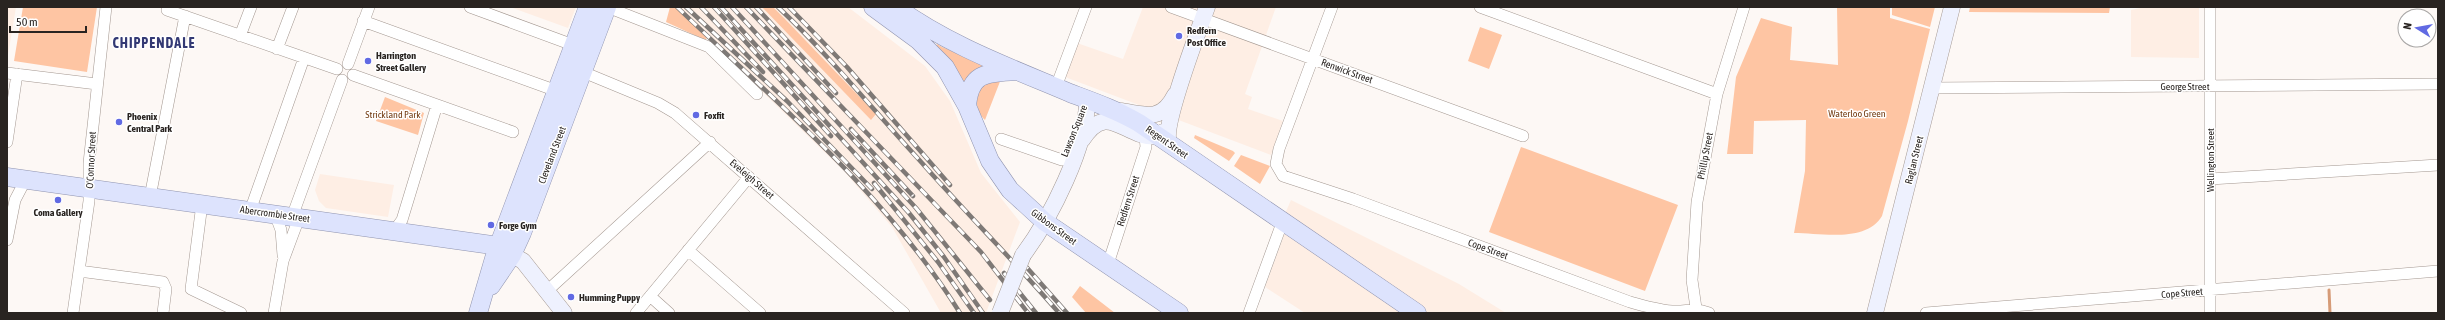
<svg xmlns="http://www.w3.org/2000/svg" width="2445" height="320" font-family="'Asap Condensed',sans-serif">
	<style>
		.built { fill: #feeee4 }
		.green { fill: #fec5a3 }
		.lines { fill: none; stroke-linecap: round; stroke-linejoin: round }
		.stream { stroke: #d69b77; stroke-width: 3 }
		.street-casing { stroke: #a49891; stroke-width: 12 }
		.secondary-casing { stroke: #a49891; stroke-width: 17 }
		.primary-casing { stroke: #9094af; stroke-width: 19 }
		.street { stroke: #fff; stroke-width: 11 }
		.secondary { stroke: #eef1fe; stroke-width: 16 }
		.primary { stroke: #dde3fd; stroke-width: 18 }
		.rail-casing { stroke: #7e7976; stroke-width: 4.5 }
		.rail { stroke: #fff; stroke-width: 3; stroke-dasharray: 9; stroke-linecap: butt }
		.secondary-bridge-casing { stroke: #a49891; stroke-width: 17; stroke-linecap: butt }
		.secondary-bridge { stroke: #eef1fe; stroke-width: 16 }
		.poi-dot { fill: #616ae3; stroke: #fff; stroke-width: 1.5 }
		.labels { text-anchor: middle; dominant-baseline: central; stroke-width: 3; stroke-linejoin: round; paint-order: stroke }
		.poi-label { font-size: 10px; font-weight: bold; fill: #292421; stroke: #fff; text-anchor: start }
		.street-label { font-size: 10px; fill: #292421; stroke: #fff }
		.park-label { font-size: 10px; fill: #733c13; stroke: #fff }
		.district-label { font-size: 14px; font-weight: bold; letter-spacing: 1px; fill: #333974; stroke: #fff }
	</style>
	<rect width="100%" height="100%" fill="#fdf8f5"/>
	<path class="built" d="M7,7H16L7,61Z
		M510,7H576L568,28Z
		M675,7H848L925,66L950,101L981,173L1020,222L986,313H941L892,227L843,170Z
		M1143,7H1276L1245,94L1252,97L1248,109L1283,121L1271,155L1065,77L1077,43L1123,59Z
		M2145,7H2199V58L2131,57V10Z
		M320,174L394,185L388,217L326,208L319,201L315,190Z
		M1291,200L1459,284L1506,313H1305L1265,287L1283,238L1280,225Z"/>
	<path class="green" d="M23,7H97L87,72L14,61Z
		M670,7H675L707,38L705,40L666,22Z
		M762,7H773L784,18L876,114L871,120Z
		M1837,7H1890V18L1930,29L1908,121L1882,216C1866,243 1821,233 1794,233L1805,171L1806,120L1754,121L1753,154H1727L1736,77L1761,18L1792,27L1790,60L1838,65Z
		M1892,7H1935L1930,27L1892,15Z
		M1970,7H2110L2109,13L1969,12Z
		M1480,27L1502,35L1489,69L1468,61Z
		M937,44L942,47L996,69L963,86L935,48Z
		M1001,79L985,120C975,110 976,100 978,87Z
		M385,97L424,113L418,135L376,121Z
		M1195,135L1233,151L1235,153L1229,161L1194,138Z
		M1521,147L1678,205L1645,291L1489,232Z
		M1241,155L1270,166L1260,184L1234,166Z
		M1080,286L1115,313H1086L1072,297Z"/>
	<g class="lines">
		<path class="stream" d="M2329,290L2330,313"/>
		<g class="street-casing">
			<path id="street" d="M168,7L167,10L337,69
				M470,7L573,45
				M607,7L709,47L757,94
				M1171,7L1523,136
				M1332,7L1279,149L1276,164L1283,176L1353,199L1630,302C1644,306 1658,310 1672,311C1688,312 1692,307 1709,313
				M1480,7L1717,94
				M363,21L557,91
				M240,36L251,7
				M277,49L293,7
				M348,64L369,7
				M583,72L658,103L675,113L904,313
				M7,73L97,84
				M353,75L513,132
				M1056,87L1086,7
				M1931,88L2438,84
				M1001,139L1062,160
				M7,142L17,74
				M2210,179L2438,165
				M150,197L185,16
				M202,204L191,289L241,313
				M250,211L304,58
				M275,214L281,230L283,255
				M292,217L342,80
				M394,231L402,220L437,105
				M7,240L15,200L26,179
				M688,250L760,313
				M1108,264L1146,147L1145,137
				M79,271L163,282L166,289L163,313
				M547,291L710,142
				M650,296L669,313
				M1696,308L1692,280L1697,202L1717,94L1744,7
				M73,313L89,201V163L106,7
				M274,313L283,261L299,218
				M636,313L749,177
				M1249,313L1282,223
				M1926,313L2438,271
				M2210,313V7"/>
		</g>
		<g class="secondary-casing">
			<path id="secondary" d="M1122,111C1147,116 1162,121 1175,95
				M1082,140C1109,98 1125,141 1159,136L1163,132
				M1169,143C1162,125 1199,30 1207,7
				M512,255L523,261L564,313
				M1023,255C1050,219 1088,145 1087,99
				M1875,313L1952,7"/>
		</g>
		<g class="primary-casing">
			<path id="primary" d="M873,7L918,40L945,67L967,106L990,161L1010,190L1045,222L1179,313
				M896,7C948,45 1011,68 1070,93C1094,102 1117,110 1139,123L1417,313
				M967,106C970,71 988,73 1017,71
				M7,177L499,246
				M491,286L512,255L522,233L607,7
				M478,313L495,255L588,7"/>
		</g>
		<use href="#street" class="street"/>
		<use href="#secondary" class="secondary"/>
		<use href="#primary" class="primary"/>
		<g class="rail-casing">
			<path id="rail" d="M677,7C777,103 886,194 960,313
				M686,7L787,101L872,189
				M701,7L763,72
				M714,7L831,136
				M721,7L909,213L944,257L983,313
				M732,7L916,208L990,300
				M746,7L981,252L1028,313
				M756,7L836,93
				M778,7C830,56 874,111 922,163C967,214 1015,262 1059,313
				M789,7L847,67L950,185
				M851,129L913,196
				M874,183L938,262L974,313
				M1022,262L1067,313
				M1004,273L1036,313"/>
		</g>
		<use href="#rail" class="rail"/>
		<g class="secondary-bridge-casing">
			<path id="secondary-bridge" d="M1000,313L1023,255"/>
		</g>
		<use href="#secondary-bridge" class="secondary-bridge"/>
	</g>
	<g class="poi-dot">
		<circle cx="1179" cy="36" r="4"/>
		<circle cx="368" cy="61" r="4"/>
		<circle cx="696" cy="115" r="4"/>
		<circle cx="119" cy="122" r="4"/>
		<circle cx="58" cy="200" r="4"/>
		<circle cx="491" cy="225" r="4"/>
		<circle cx="571" cy="297" r="4"/>
	</g>
	<g class="labels">
		<g class="poi-label">
			<text x="1187" y="30">Redfern<tspan x="1187" dy="12">Post Office</tspan></text>
			<text x="376" y="55">Harrington<tspan x="376" dy="12">Street Gallery</tspan></text>
			<text x="704" y="115">Foxfit</text>
			<text x="127" y="116">Phoenix<tspan x="127" dy="12">Central Park</tspan></text>
			<text x="58" y="212" text-anchor="middle">Coma Gallery</text>
			<text x="499" y="225">Forge Gym</text>
			<text x="579" y="297">Humming Puppy</text>
		</g>
		<g class="street-label">
			<text transform="translate(1347 71) rotate(20)">Renwick Street</text>
			<text x="2185" y="86">George Street</text>
			<text transform="translate(1074 131) rotate(-68)">Lawson Square</text>
			<text transform="translate(1167 142) rotate(35)">Regent Street</text>
			<text transform="translate(552 155) rotate(-69)">Cleveland Street</text>
			<text transform="translate(1705 156) rotate(-79)">Phillip Street</text>
			<text transform="translate(91 160) rotate(-87)">O'Connor Street</text>
			<text transform="translate(1914 160) rotate(-76)">Raglan Street</text>
			<text transform="translate(2210 160) rotate(-90)">Wellington Street</text>
			<text transform="translate(752 179) rotate(41)">Eveleigh Street</text>
			<text transform="translate(1128 201) rotate(-72)">Redfern Street</text>
			<text transform="translate(275 214) rotate(8)">Abercrombie Street</text>
			<text transform="translate(1054 227) rotate(36)">Gibbons Street</text>
			<text transform="translate(1488 249) rotate(20)">Cope Street</text>
			<text transform="translate(2182 293) rotate(-5)">Cope Street</text>
		</g>
		<g class="park-label">
			<text x="1857" y="113">Waterloo Green</text>
			<text x="393" y="114">Strickland Park</text>
		</g>
		<g class="district-label">
			<text x="154" y="43">CHIPPENDALE</text>
		</g>
	</g>
	<rect width="2445" height="320" fill="none" stroke="#292421" stroke-width="16"/>
	<g transform="translate(2417 28) rotate(281)"><circle r="19" fill="#ffffff" stroke="#a9a7a6"/>
	<path d="M0-3L7 15L0 10L-7 15Z" fill="#616ae3"/>
	<text y="-6" font-size="11" font-weight="bold" text-anchor="middle" fill="#292421">N</text>
	</g>
	<path d="M10 26v6h76v-6" fill="none" stroke="#292421" stroke-width="2"/>
	<text x="16" y="26" font-size="12" fill="#292421" stroke="#ffffff" stroke-width="3" paint-order="stroke">50 m</text>
</svg>
